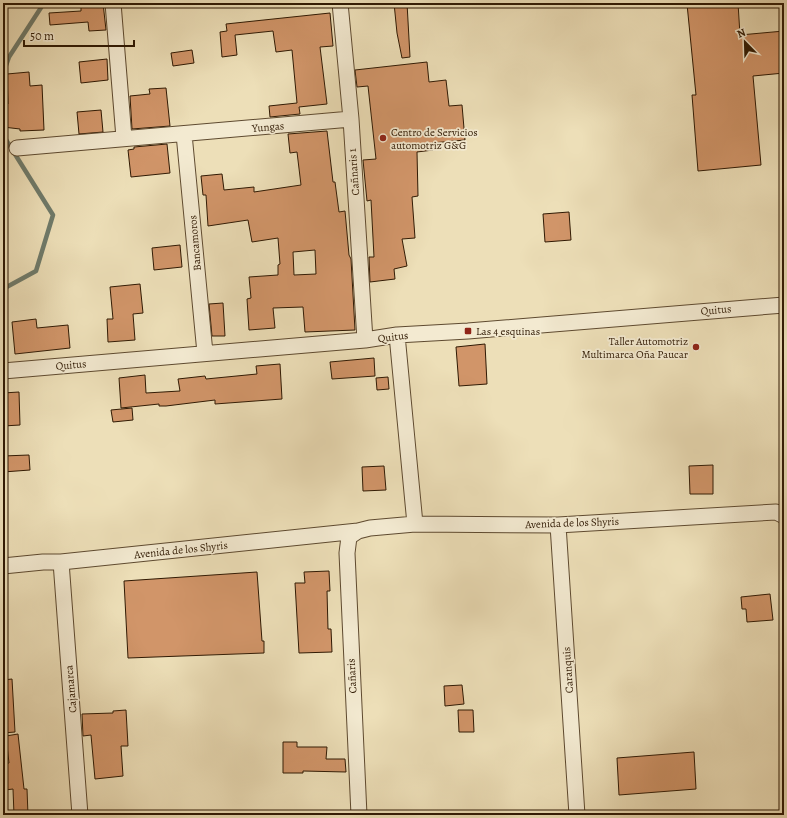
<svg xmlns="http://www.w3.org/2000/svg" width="787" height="818" font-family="Alegreya,serif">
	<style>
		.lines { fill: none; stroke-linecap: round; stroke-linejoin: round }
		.stream { stroke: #6f7b6b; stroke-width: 4.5 }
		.building { fill: #d19569; stroke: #2f1903; fill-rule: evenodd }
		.minor-casing { stroke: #5e4a30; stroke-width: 17 }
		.minor { stroke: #f3ead1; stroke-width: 15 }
		.poi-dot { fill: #8f2418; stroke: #f3ead1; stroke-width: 1.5 }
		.labels { text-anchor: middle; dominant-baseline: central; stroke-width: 3.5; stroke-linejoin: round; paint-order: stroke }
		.street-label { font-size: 11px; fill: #2f1903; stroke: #f3ead1 }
		.poi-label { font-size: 11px; fill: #2f1903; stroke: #f3ead1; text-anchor: start }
	</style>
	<rect width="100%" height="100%" fill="#eddfb8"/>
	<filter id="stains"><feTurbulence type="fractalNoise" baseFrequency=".005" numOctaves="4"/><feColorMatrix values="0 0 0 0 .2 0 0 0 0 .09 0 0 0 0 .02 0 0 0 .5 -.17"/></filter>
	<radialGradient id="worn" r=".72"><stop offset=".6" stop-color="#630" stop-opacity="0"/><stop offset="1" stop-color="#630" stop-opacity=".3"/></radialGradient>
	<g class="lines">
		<path class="stream" d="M3,74L9,57L44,3
			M3,135L53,215L36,271L3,289"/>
	</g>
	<path class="building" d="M81,3H103L106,30L89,31L88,22L50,25L49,13L81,11Z
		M394,3H407L410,57L402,58L397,33Z
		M708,3H738L740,35L784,31V73L753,76L761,165L698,171L692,95H696L687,4Z
		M330,13L333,46L320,47L327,104L299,107L300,114L270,117L269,106L297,103L292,50L276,52L273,31L235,35L237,55L222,57L220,32L227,31L226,24Z
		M192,50L194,63L173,66L171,53Z
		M107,59L108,80L81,83L79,62Z
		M427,62L429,82L446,80L449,106L462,105L465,140L432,143L433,150L417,152L418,196L412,197L415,238L402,239L407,266L394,269L395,279L370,282L369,257H374L371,200L367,201L363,160L376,159L368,86L357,87L355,70Z
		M29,72L30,86L42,85L44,130L20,131V129L3,127V104H8L7,74Z
		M166,88L170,126L132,129L130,96L150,94L149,89Z
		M101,110L103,132L79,134L77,112Z
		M327,131L333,182H335L339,212L345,211L349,255L351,259L355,330L305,332L303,307L273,308L275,328L249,330L247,299L251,298L249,277L278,275V265L280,264L278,238L252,242L248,220L208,226L206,195H203L201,176L222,174L224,190L254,187V192L301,185L297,152L290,153L288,134ZM315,250L316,274L294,275L293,252Z
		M167,144L170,173L131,177L128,150L134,149V147Z
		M569,212L571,240L545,242L543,214Z
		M180,245L182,267L154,270L152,248Z
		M140,284L143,313L133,314L135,340L108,342L107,319H113L110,287Z
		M223,303L225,336H212L209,304Z
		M36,319L37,328L68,325L70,348L15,354L12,322Z
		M485,344L487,384L459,386L456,347Z
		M374,358L375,376L332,379L330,362Z
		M280,364L282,399L215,404V400L166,406H159V404L121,408L119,378L145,375L146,393L180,391L178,379L205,376L206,379L257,374L256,366Z
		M388,377L389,389L377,390L376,378Z
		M19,392L20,425L3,426V393Z
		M132,408L133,420L113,422L111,410Z
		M29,455L30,470L3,472V456Z
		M713,465V494H690L689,466Z
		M384,466L386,490L363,491L362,467Z
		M329,571L330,591H327L328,629H331L332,652L299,653L295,583H305L304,572Z
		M257,572L262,641H264V653L128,658L124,581Z
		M770,594L773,620L747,622L746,609H742L741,597Z
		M12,679L15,732L3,733V680Z
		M462,685L464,704L445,706L444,686Z
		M126,710L128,746H121L123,776L95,779L91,735L83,736L82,714L113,713V711Z
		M458,710H473L474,732H459Z
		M18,734L24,789H27L28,815H14L13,789L5,790L3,764L9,763L6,736Z
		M283,742H297V747H327L326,759H345L346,772L303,771V773H283Z
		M694,752L696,789L619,795L617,758Z"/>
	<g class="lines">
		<g class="minor-casing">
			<path id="minor" d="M113,3L124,138
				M340,3L351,119L365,340
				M184,134L205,353
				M17,148L351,119
				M397,335L415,524
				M3,371L365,340L397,335L468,331L784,305
				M558,525L577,815
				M61,562L80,815
				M3,566L43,562H61L358,531
				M359,815L347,553L349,537L358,531L370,528L415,524L558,525L776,512L784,516"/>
		</g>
		<use href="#minor" class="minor"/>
	</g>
	<g class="poi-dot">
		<circle cx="383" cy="138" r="4"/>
		<rect x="464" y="327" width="8" height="8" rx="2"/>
		<circle cx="696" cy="347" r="4"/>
	</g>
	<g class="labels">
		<g class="street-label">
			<text transform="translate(268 127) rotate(-5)">Yungas</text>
			<text transform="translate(354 172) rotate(-94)">Cañnaris 1</text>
			<text transform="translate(195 243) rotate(-95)">Bancamoros</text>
			<text transform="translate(716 310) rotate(-5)">Quitus</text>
			<text transform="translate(393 337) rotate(-7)">Quitus</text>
			<text transform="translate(71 365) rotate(-5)">Quitus</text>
			<text transform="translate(572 523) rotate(-2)">Avenida de los Shyris</text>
			<text transform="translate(181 550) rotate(-6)">Avenida de los Shyris</text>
			<text transform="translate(568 670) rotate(-94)">Caranquis</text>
			<text transform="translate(352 676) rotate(-93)">Cañaris</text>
			<text transform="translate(71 689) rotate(-95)">Cajamarca</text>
		</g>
		<g class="poi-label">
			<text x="391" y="132">Centro de Servicios<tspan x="391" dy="13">automotriz G&amp;G</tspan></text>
			<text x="476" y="331">Las 4 esquinas</text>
			<text x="688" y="341" text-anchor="end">Taller Automotriz<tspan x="688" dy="13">Multimarca Oña Paucar</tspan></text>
		</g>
	</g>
	<rect width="787" height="818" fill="none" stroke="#eddfb8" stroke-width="16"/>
	<rect x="4" y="4" width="779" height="810" fill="none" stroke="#2f1903" stroke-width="2"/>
	<rect x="8" y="8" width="771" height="802" fill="none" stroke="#2f1903"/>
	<g transform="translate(745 42) rotate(337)" stroke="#f3ead1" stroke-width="3" paint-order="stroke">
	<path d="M0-3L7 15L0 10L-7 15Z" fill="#2f1903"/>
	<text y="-6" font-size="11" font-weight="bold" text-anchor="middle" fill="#2f1903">N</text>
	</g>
	<path d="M24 40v6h110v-6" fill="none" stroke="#2f1903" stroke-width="2"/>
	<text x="30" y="40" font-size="12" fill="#2f1903" stroke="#f3ead1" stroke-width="3" paint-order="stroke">50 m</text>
	<rect width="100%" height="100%" filter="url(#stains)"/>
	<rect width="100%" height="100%" fill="url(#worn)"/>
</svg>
